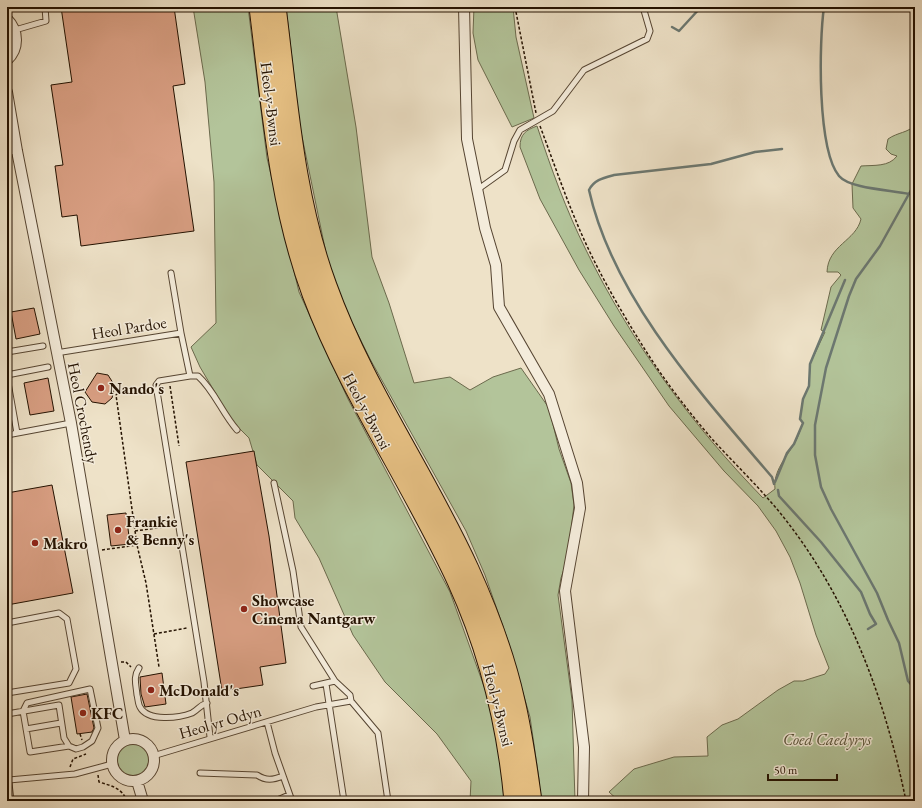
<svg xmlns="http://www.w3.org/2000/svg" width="922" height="808" font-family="'EB Garamond',serif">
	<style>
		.green { fill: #b3c49a; stroke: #6b6a4d }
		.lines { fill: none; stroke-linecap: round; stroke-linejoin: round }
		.stream { stroke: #6c7871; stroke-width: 2.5 }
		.building { fill: #d99f83; stroke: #231100 }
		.lane-casing { stroke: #564532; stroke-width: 7 }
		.street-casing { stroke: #564532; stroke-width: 12 }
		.highway-casing { stroke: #231100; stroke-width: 21 }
		.path { stroke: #231100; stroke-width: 1.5; stroke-dasharray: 3 2; stroke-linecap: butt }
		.lane { stroke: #f4ecdb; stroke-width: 5 }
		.street { stroke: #f4ecdb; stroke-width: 10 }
		.highway { stroke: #e7c184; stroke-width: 19 }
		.poi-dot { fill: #8f2418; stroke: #f4ecdb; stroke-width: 1.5 }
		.labels { text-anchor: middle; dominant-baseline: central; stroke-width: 3; stroke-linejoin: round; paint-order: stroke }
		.street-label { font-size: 16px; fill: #231100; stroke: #f4ecdb }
		.poi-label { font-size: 16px; font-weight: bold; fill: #231100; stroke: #f4ecdb; text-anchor: start }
		.park-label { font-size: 16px; font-style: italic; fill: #555036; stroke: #f4ecdb }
	</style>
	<rect width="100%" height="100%" fill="#eee2c8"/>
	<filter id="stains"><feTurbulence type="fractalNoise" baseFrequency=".005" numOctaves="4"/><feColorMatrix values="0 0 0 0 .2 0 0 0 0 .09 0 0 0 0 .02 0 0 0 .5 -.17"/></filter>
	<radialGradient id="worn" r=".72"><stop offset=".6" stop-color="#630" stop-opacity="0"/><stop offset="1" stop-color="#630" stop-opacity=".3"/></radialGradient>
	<path class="green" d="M193,7H248L267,158L299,292L348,399L450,592L490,703L502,771L504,801H470L471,781L437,734L385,682L353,635L319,558L295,518L293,501L257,465L249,438L232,421L200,367L191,347L216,323L214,182L205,82Z
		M286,7H336L356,127L372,257L389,303L414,383L450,377L470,390L493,377L521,368L549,408L559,449L571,483L574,505L568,557L561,578L558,595L572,700L575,801H540L539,779L530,717L507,638L485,575L466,531L370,359L332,282L300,127Z
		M474,7H513L516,37L534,118L512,127L478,60L473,33Z
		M915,125V801H619L609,792L634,769L674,757L708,756L707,737L722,725L738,719L778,690L794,681H803L825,674L829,668L816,635L800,583L790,557L776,531L758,506L724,471L669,406L614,326L579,270L540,199L520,147C520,134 526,130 537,126C551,168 566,210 586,250C631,342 692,425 763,498L775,489C773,471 786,458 794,444C798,438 800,430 803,423L800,419L803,399L809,386L810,364L825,332L821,330L831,287L841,275L838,272H827C828,245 856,241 861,219L853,208L852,184L861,166C874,165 889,167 897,156L891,154L886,149L888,139C898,132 908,133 915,125Z
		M112 760a21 21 0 1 1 42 0a21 21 0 1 1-42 0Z"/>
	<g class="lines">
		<path class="stream" d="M824,7C819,42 817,149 839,176C850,189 892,190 909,194
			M672,27L679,31L701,7H704
			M915,183L880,246L856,279L849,296L826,368L815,425V455L821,487L831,509L877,593L888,620L899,643L908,681L915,689
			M775,482L787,453L794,444L803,423L800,419L803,399L809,386L810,364L845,280
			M774,484L772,477C702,395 613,298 589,190C594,180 603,178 614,175L711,164L755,152L782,149
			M778,490L779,496L821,542L861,592L870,614L876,624L868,629"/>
	</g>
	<path class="building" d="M61,7H174L185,84L173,86L194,231L81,246L77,215L62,217L55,166L63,165L51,85L72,82Z
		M34,308L40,334L16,339L11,312Z
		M97,373L108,375L115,386L112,398L105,404L92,402L85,392Z
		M48,378L54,411L30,415L24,383Z
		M254,451L269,536L286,663L260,667L263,685L222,691L186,462Z
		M52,485L73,593L7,605V493Z
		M126,513L130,544L111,546L107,515Z
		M162,673L166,704L145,707L141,694L140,677Z
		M87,694L94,728L92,732L77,734L71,697Z"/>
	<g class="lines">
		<g class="lane-casing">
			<path id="lane" d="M15,30L46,21L45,7
				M7,152L17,151
				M477,190L505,170L514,141L520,130L553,111L584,70L647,39L650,31L643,7
				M171,273L181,333
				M7,352L43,346
				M56,353L181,333L190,376L159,381L156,385L204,682L210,737
				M7,375L48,367
				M190,376H198C214,390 222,413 237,430
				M7,377L17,433
				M7,435L71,423
				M274,483L293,571L301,627L335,681L350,695L351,701L378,733L388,801
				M7,623L59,613L67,619L76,669L69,683L7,693
				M139,668C133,677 136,684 137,695C138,698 138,704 140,707C148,722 179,718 192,713C198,710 200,705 207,703
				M326,684L344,801
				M313,686L335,681
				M90,689L98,728L92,741L83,747L76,749L69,746L30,752L23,711L27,703Z
				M7,714L59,705L64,738L69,746
				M267,722L275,753L292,801
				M26,729L61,723
				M153,756L316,707L351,701
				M7,766L11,801
				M200,773L257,775C266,781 273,780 283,776
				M9,780L75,774L112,764
				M275,801L289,795"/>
		</g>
		<g class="street-casing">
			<path id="street" d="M464,7L467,139L485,228L496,265L499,307L549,394L577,483L580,508L565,591L584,747L583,801
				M7,19C19,31 19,49 7,60
				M7,92L17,151L71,423L125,740
				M112 760a21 21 0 1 1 42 0a21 21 0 1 1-42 0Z
				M137,781L143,801"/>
		</g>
		<g class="highway-casing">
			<path id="highway" d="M259,7C271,103 278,202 312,294C350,395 412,483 457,581C489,651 507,725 514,801
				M276,7C288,100 294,197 327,286C363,386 425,473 469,569C488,611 505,656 515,701C523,734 527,767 532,801"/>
		</g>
		<path class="path" d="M515,7L536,113
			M540,126C552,158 563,190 576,221C594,265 619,308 644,348C664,380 688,411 712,439C735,464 760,488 781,514C848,597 885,698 906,801
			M170,386L179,446
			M122,390L116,395L137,545L146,583L159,667
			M135,531L171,526
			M102,550L137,545
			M154,634L187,628
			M121,662H126L131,667
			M80,734L82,740
			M70,767L73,759L86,754
			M98,775L99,782C112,786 122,788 127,801"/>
		<use href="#lane" class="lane"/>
		<use href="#street" class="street"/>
		<use href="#highway" class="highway"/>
	</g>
	<g class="poi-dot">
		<circle cx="101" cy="388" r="4"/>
		<circle cx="118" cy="530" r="4"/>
		<circle cx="35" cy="543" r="4"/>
		<circle cx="244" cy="609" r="4"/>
		<circle cx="151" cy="690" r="4"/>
		<circle cx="83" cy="713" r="4"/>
	</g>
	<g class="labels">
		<g class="street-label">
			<text transform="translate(271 104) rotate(83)">Heol-y-Bwnsi</text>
			<text transform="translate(129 328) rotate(-9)">Heol Pardoe</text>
			<text transform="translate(367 411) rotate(62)">Heol-y-Bwnsi</text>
			<text transform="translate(83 413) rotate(79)">Heol Crochendy</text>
			<text transform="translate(498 705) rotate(76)">Heol-y-Bwnsi</text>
			<text transform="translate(220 722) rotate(-16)">Heol yr Odyn</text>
		</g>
		<g class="poi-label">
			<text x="109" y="388">Nando's</text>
			<text x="126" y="521">Frankie<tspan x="126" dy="18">&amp; Benny's</tspan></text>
			<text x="43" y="543">Makro</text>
			<text x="252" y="600">Showcase<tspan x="252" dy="18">Cinema Nantgarw</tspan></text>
			<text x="159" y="690">McDonald's</text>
			<text x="91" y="713">KFC</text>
		</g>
		<g class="park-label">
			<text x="827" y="739">Coed Caedyrys</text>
		</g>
	</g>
	<rect width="922" height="808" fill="none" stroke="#eee2c8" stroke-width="24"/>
	<rect x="8" y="8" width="906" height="792" fill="none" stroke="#231100" stroke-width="2"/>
	<rect x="12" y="12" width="898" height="784" fill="none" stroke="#231100"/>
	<path d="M768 774v6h69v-6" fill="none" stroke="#231100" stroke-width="2"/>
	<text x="774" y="774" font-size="12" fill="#231100" stroke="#f4ecdb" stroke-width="3" paint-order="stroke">50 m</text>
	<rect width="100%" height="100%" filter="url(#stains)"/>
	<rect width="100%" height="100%" fill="url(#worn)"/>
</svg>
